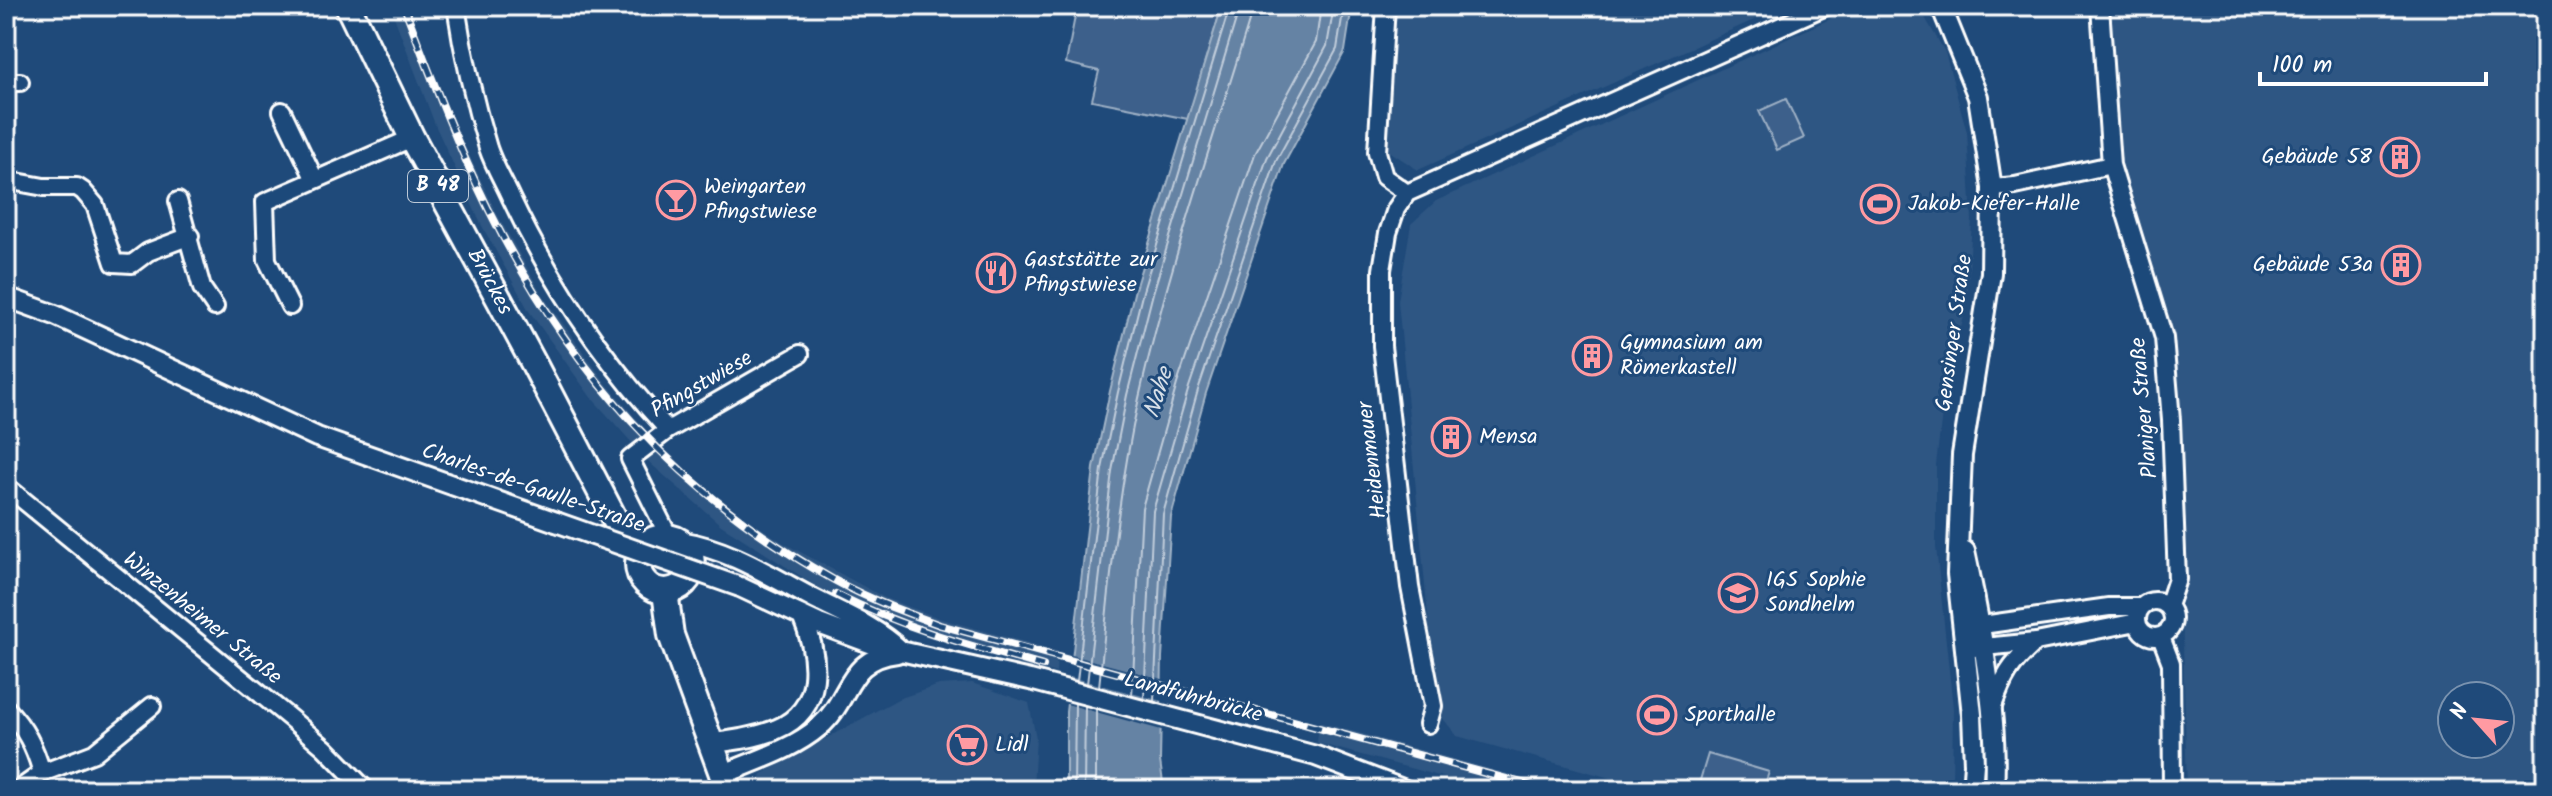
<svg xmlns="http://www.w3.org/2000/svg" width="2552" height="796" font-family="Kalam,sans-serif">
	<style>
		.built { fill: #2e5683; fill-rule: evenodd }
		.green { fill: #3c618b; stroke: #9eb0c5; stroke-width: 2 }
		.water { fill: #6583a4; stroke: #a3b5c8; stroke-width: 2 }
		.pier { fill: #1f4a7a }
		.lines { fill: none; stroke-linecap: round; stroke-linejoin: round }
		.shore { stroke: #c1cddb; stroke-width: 2 }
		.minor-casing { stroke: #fff; stroke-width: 22 }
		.tertiary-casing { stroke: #fff; stroke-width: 24 }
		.primary-casing { stroke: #fff; stroke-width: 30 }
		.minor { stroke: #1f4a7a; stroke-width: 16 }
		.tertiary { stroke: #1f4a7a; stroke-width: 18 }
		.primary { stroke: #1f4a7a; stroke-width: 24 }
		.rail-casing { stroke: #fff; stroke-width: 8 }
		.rail { stroke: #1f4a7a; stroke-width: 5; stroke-dasharray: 15; stroke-linecap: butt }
		.tertiary-bridge-casing { stroke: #fff; stroke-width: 24; stroke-linecap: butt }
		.tertiary-bridge { stroke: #1f4a7a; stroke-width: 18 }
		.labels { text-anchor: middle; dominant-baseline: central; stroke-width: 6; stroke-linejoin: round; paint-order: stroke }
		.shield { fill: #1f4a7a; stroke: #bcc9d7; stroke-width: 2 }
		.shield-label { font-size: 20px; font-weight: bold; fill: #fff }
		.poi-label { font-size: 22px; fill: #fff; stroke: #1f4a7a; text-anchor: start }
		.street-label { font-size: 22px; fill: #fff; stroke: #1f4a7a }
		.water-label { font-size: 24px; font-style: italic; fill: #d8e0e8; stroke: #1f4a7a }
	</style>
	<rect width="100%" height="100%" fill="#1f4a7a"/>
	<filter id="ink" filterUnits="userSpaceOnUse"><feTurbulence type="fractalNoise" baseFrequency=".0125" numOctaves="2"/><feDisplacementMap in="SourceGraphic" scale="16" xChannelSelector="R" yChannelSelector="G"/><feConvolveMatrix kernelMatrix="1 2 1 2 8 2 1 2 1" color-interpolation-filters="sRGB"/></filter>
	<g filter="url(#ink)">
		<path class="built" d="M390,6H408L448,111L497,214L543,296L605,382L666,454L733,509L782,542L885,598L942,619L1057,651L1056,673L937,640L878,619L827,593L721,525L651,464L590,396L529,311L481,224L436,127Z
			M1392,6H1785L1418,170L1383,147Z
			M1858,6H1913L1920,9L1945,52L1967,132L1972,220L1967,304L1944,396L1936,465V547L1953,708L1952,790H1654L1457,736L1437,711L1398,301L1411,224L1436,201Z
			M2109,6H2546V790H2187L2175,345L2121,159ZM2452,696H2500V744H2452Z
			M972,683L1029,703L1036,738L1033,787L1026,790H755L761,774L898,699L939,685Z
			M1319,722L1566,790H1491L1317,743Z"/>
		<path class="green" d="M1077,6H1222L1188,119L1092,100L1099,71L1066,63Z
			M1786,99L1804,138L1777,150L1759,111Z
			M1708,754L1769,772L1763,790H1697Z"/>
		<path class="water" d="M1222,6H1352L1345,51L1284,164L1206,393L1171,517L1162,657L1160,761L1164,790H1066V712L1094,468L1110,391L1135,289Z"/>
		<path class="pier" d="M1068,654L1166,680V702L1066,676Z
			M1066,678L1165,705V731L1063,703Z"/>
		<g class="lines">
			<path class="shore" d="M1077,681L1102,469L1118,392L1143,291L1230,6
				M1087,684L1112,471L1127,395L1153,293L1240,6
				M1099,687C1109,590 1118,492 1139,398C1168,269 1212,144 1250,18L1252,6
				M1132,696L1142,508L1177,384L1255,154L1316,42L1321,6
				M1144,699L1153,511L1189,387L1267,158L1327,46L1334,6
				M1154,701L1163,514L1198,390L1276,161L1337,49L1344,6
				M1074,790L1075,703
				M1084,790L1085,706
				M1096,790V709"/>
			<g class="minor-casing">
				<path id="minor" d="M456,6C463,54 474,102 488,148C494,166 504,182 511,198C551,283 604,361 668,430
					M1386,6L1377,152L1384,177L1407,193
					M2100,6L2111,165L2164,338L2171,420L2177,579L2168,606
					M6,82H20
					M282,111L315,180
					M6,180L44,187H77L83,191L95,205L114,263L132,264L148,252L190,236
					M1992,188L2015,186L2111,165
					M178,201L202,288L215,307
					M290,306L267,260L265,202L412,138
					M6,486L291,719L325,748L366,790
					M669,537L630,459L668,430L800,354
					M2137 619a18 18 0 1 1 36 0a18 18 0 1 1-36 0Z
					M1968,627L2109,607H2141
					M2161,637L2171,663L2172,790
					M1973,648L2036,642L2137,622
					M6,708C25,728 35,747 42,773
					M1992,709C2003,677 2010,665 2035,643
					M1428,724L1433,706L1410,587L1382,346V270L1388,233L1396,209L1407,193L1826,6
					M18,790L42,773L94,753L152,706"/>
			</g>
			<g class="tertiary-casing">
				<path id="tertiary" d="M1941,6L1978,97L1992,188L1991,273L1962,455L1957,574L1972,715L1974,764L1972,790
					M6,297L55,315L317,437L556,522
					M680,541C730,549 772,577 816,600C845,615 876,627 900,650
					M1965,551C1980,621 1999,719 1994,790
					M740,587L819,624L878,646L1030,680L1316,756L1405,790
					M711,744C732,740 757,738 777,729C825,709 819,656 802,616
					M722,775C754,761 792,750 819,727C852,699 845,659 897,653"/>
			</g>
			<g class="primary-casing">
				<g id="primary">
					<path id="s1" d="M348,6L412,138L534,364L614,518L623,532L644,547"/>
					<circle cx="665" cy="564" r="27"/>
					<path d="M665,592L671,635L728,790"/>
				</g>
			</g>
			<use href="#minor" class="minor"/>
			<use href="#tertiary" class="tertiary"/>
			<use href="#primary" class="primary"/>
			<g class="rail-casing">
				<path id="rail" d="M404,6C430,74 456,143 488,208C568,369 676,492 834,580C868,599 904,612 940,625L1547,790
					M2544,6L2546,13
					M836,594C903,628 971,646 1043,666"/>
			</g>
			<use href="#rail" class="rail"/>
			<g class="tertiary-bridge-casing">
				<path id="tertiary-bridge" d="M556,522L740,587"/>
			</g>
			<use href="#tertiary-bridge" class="tertiary-bridge"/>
		</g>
	</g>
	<defs>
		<g id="building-ring" transform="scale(2)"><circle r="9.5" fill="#1f4a7a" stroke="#ff9aa2" stroke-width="1.5"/><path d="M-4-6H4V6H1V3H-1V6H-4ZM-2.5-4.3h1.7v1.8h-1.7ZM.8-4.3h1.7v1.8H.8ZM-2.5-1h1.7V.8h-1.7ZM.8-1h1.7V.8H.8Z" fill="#ff9aa2"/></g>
		<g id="bar-ring" transform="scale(2)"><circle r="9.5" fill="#1f4a7a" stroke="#ff9aa2" stroke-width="1.5"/><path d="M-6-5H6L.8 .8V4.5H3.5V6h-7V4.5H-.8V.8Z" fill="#ff9aa2"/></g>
		<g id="stadium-ring" transform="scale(2)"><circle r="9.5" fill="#1f4a7a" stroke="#ff9aa2" stroke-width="1.5"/><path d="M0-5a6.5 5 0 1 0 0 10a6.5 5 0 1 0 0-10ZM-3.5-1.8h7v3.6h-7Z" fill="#ff9aa2"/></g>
		<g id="restaurant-ring" transform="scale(2)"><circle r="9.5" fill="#1f4a7a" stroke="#ff9aa2" stroke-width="1.5"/><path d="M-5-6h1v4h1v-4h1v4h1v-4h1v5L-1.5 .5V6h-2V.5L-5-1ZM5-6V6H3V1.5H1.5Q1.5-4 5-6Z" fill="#ff9aa2"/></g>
		<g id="school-ring" transform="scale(2)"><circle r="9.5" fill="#1f4a7a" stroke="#ff9aa2" stroke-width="1.5"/><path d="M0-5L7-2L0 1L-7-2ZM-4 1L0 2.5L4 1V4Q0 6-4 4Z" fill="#ff9aa2"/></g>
		<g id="supermarket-ring" transform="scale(2)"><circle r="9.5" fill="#1f4a7a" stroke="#ff9aa2" stroke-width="1.5"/><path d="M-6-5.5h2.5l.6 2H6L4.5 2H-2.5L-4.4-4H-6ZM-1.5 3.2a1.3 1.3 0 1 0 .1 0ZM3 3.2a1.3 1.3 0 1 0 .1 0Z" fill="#ff9aa2"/></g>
	</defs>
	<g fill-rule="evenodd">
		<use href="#building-ring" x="2400" y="157"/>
		<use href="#bar-ring" x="676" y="200"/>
		<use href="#stadium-ring" x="1880" y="204"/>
		<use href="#building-ring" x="2401" y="265"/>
		<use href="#restaurant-ring" x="996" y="273"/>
		<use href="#building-ring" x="1592" y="356"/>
		<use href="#building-ring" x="1451" y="437"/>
		<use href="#school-ring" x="1738" y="593"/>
		<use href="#stadium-ring" x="1657" y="715"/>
		<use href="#supermarket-ring" x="967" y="745"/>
	</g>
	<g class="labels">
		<rect class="shield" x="408" y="170" width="60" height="32" rx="6"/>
		<g class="shield-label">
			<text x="438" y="186">B 48</text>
		</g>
		<g class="poi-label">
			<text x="2372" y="157" text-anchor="end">Gebäude 58</text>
			<text x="704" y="187">Weingarten<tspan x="704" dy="25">Pfingstwiese</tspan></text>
			<text x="1908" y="204">Jakob-Kiefer-Halle</text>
			<text x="1024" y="260">Gaststätte zur<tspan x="1024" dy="25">Pfingstwiese</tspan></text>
			<text x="2373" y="265" text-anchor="end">Gebäude 53a</text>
			<text x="1620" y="343">Gymnasium am<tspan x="1620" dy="25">Römerkastell</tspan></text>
			<text x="1479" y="437">Mensa</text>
			<text x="1766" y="580">IGS Sophie<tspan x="1766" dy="25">Sondhelm</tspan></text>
			<text x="1685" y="715">Sporthalle</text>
			<text x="995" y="745">Lidl</text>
		</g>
		<g class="street-label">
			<text stroke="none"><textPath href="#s1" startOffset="310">Brückes</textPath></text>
			<text transform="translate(1955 333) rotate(-82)">Gensinger Straße</text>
			<text transform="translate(702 385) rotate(-30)">Pfingstwiese</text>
			<text transform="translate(2145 408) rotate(-95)">Planiger Straße</text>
			<text transform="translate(1373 460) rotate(-97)">Heidenmauer</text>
			<text transform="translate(533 489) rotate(19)">Charles-de-Gaulle-Straße</text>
			<text transform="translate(202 619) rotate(39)">Winzenheimer Straße</text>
			<text transform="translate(1193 698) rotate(15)">Landfuhrbrücke</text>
		</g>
		<g class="water-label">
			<text transform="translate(1159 393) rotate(-73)">Nahe</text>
		</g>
	</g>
	<rect width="2552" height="796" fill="none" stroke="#1f4a7a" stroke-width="32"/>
	<rect x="16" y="16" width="2520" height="764" fill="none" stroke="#fff" stroke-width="3" filter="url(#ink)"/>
	<g transform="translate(2476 720) rotate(297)"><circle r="38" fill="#1f4a7a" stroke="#7992af" stroke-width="2"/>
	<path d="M0-6L14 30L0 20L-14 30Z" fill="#ff9aa2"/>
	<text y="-12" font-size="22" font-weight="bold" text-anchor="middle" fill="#ffffff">N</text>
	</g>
	<path d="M2260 72v12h226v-12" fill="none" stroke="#ffffff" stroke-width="4"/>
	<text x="2272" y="72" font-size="24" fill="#ffffff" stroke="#1f4a7a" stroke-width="6" paint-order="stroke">100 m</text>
</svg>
